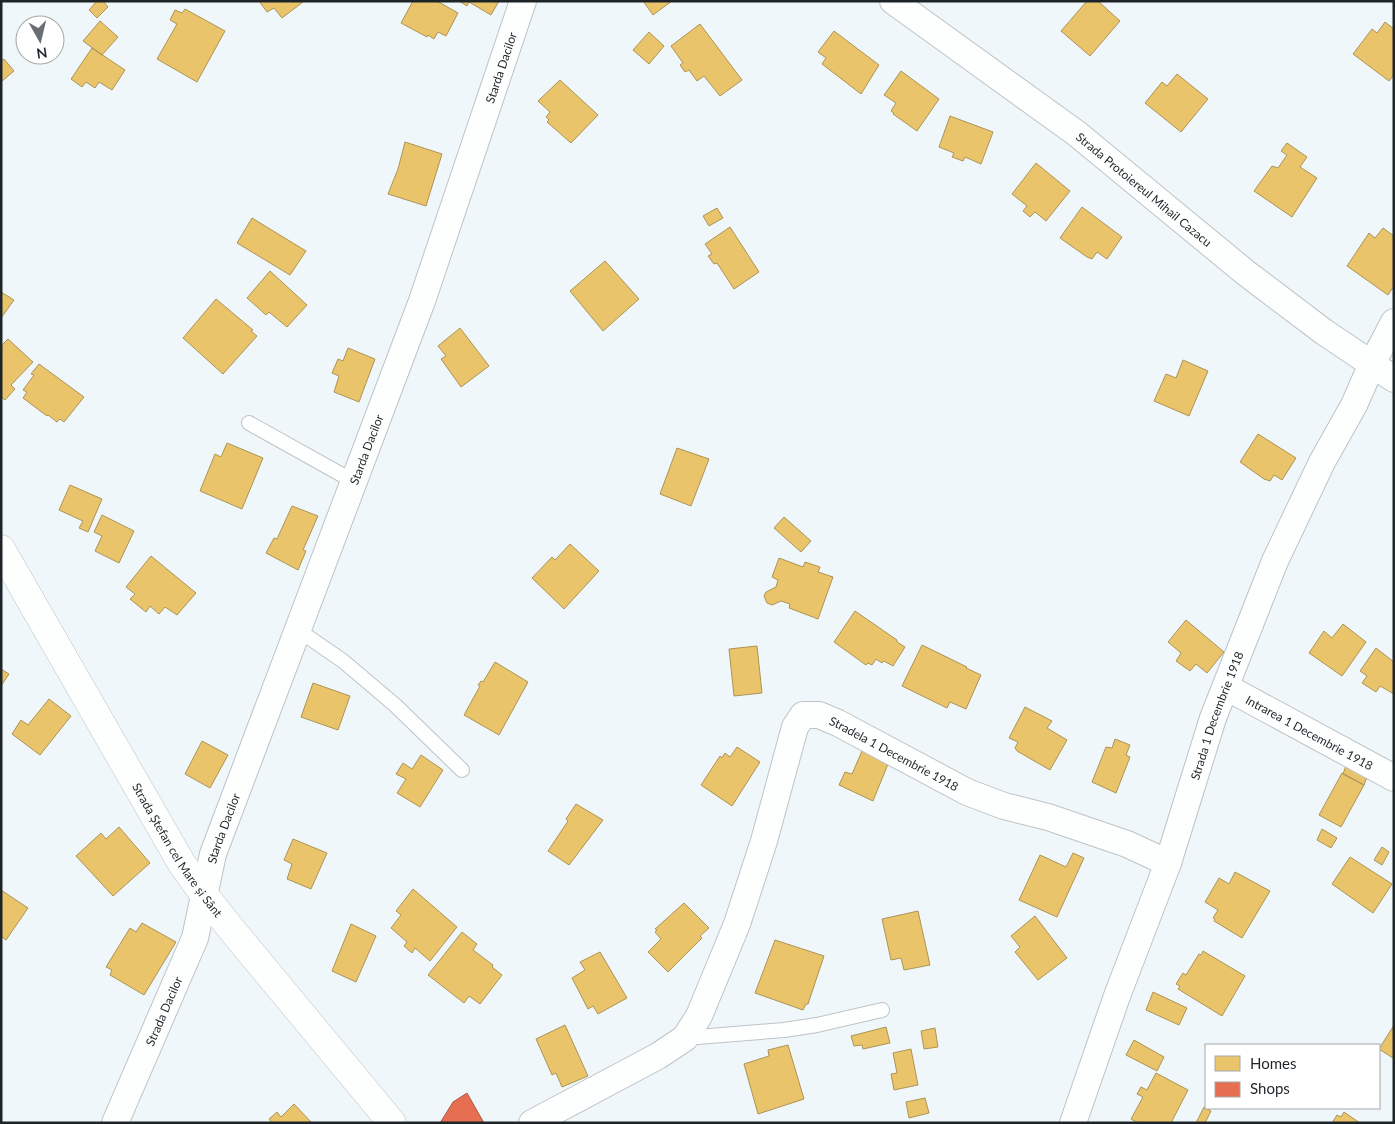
<svg xmlns="http://www.w3.org/2000/svg" width="1395" height="1124" font-family="Lato,sans-serif">
	<style>
		.homes { fill: #e9c46a; stroke: #ac9456 }
		.shops { fill: #e76f51; stroke: #ab5945 }
		.lines { fill: none; stroke-linecap: round; stroke-linejoin: round }
		.service-casing { stroke: #bdc3c7; stroke-width: 16 }
		.minor-casing { stroke: #bdc3c7; stroke-width: 28 }
		.tertiary-casing { stroke: #bdc3c7; stroke-width: 29 }
		.service { stroke: #fdfefe; stroke-width: 14 }
		.minor { stroke: #fdfefe; stroke-width: 26 }
		.tertiary { stroke: #fdfefe; stroke-width: 28 }
		.labels { text-anchor: middle; dominant-baseline: central; stroke-width: 5; stroke-linejoin: round; paint-order: stroke }
		.street-label { font-size: 12px; fill: #1e2529; stroke: #fff }
	</style>
	<rect width="100%" height="100%" fill="#f0f7fa"/>
	<path class="homes" d="M97,1H103L108,7L97,18L89,10Z
		M259,1H302L303,2L282,18L274,8L267,12Z
		M413,1H437L458,13L446,36L438,32L434,39L428,35L427,37L401,23Z
		M459,1H499L491,15L469,2L467,6Z
		M643,1H672L653,15Z
		M1087,1H1098L1120,21L1090,56L1061,31Z
		M185,9L225,31L197,82L157,59L177,24L170,20L175,10L182,13Z
		M100,21L118,37L102,55L83,41Z
		M1385,22L1394,29V75L1389,81L1353,54L1372,29L1377,33Z
		M700,24L742,80L720,96L704,76L697,81L689,70L685,72L680,65L683,63L671,46Z
		M834,31L879,65L861,94L822,64L826,58L818,52Z
		M649,32L664,46L649,64L633,50Z
		M92,48L125,70L112,90L99,82L95,88L86,82L82,87L71,79Z
		M4,59L14,71L1,82V61Z
		M901,71L939,99L917,131L893,114L894,113L891,111L896,103L884,95Z
		M1177,74L1208,99L1181,132L1145,103L1162,82L1167,86Z
		M560,80L598,115L571,143L547,122L549,120L546,117L550,112L538,101Z
		M950,116L993,132L981,164L965,157L963,161L952,157L954,153L939,147Z
		M405,142L442,154L426,206L388,194L398,169Z
		M1287,143L1307,157L1300,167L1317,178L1292,217L1254,191L1272,166L1278,168L1287,155L1281,151Z
		M1036,163L1070,191L1046,221L1035,212L1030,217L1023,211L1027,206L1012,194Z
		M1082,207L1122,237L1107,259L1097,252L1092,259L1087,257L1060,238Z
		M717,208L723,218L709,226L703,216Z
		M252,218L306,251L290,275L237,243Z
		M730,227L759,272L734,289L717,263L714,264L708,256L712,254L705,244Z
		M1383,228L1394,236V286L1388,295L1347,266L1369,233L1375,238Z
		M605,261L639,299L603,331L570,291Z
		M270,271L307,305L287,327L269,312L266,315L247,298Z
		M1,292L14,300L1,318Z
		M216,299L253,330L251,331L257,336L223,374L183,338Z
		M460,328L489,366L461,387L441,359L446,356L438,346Z
		M8,339L33,362L11,385L15,389L5,400L1,397V346Z
		M348,348L375,359L359,402L334,392L339,376L332,373L338,359L343,361Z
		M1183,360L1208,371L1189,416L1154,401L1166,374L1176,378Z
		M39,364L84,397L64,422L60,419L57,422L48,415L47,416L23,398L27,392L23,390L34,375L31,374Z
		M1258,434L1296,458L1282,480L1274,475L1270,481L1264,479L1240,462Z
		M227,443L263,458L242,509L200,491L215,454L221,457Z
		M677,448L709,459L691,506L660,494Z
		M70,485L102,499L88,532L79,528L83,521L59,510Z
		M292,506L318,516L303,550L306,551L298,570L266,553L274,538L277,539Z
		M102,515L134,531L119,563L95,551L102,536L94,532Z
		M784,517L811,541L801,552L774,528Z
		M570,544L599,571L564,609L532,578L552,557L555,560Z
		M151,556L196,593L177,615L165,607L159,614L150,606L146,612L130,599L135,594L126,587Z
		M779,558L803,567L805,562L820,567L818,572L833,577L818,619L789,608L790,604L781,601L772,605L767,603L764,596L766,592L776,587L778,580L772,577Z
		M855,611L897,640V642L905,647L893,666L884,661L882,663L876,659L872,665L868,663L866,665L834,642Z
		M1186,620L1224,652L1207,673L1196,664L1190,671L1176,661L1181,653L1168,642Z
		M1343,624L1366,642L1342,676L1309,653L1324,631L1332,638Z
		M922,645L967,667L966,668L981,675L966,709L950,702L947,708L902,686Z
		M757,646L762,693L734,696L729,649Z
		M1376,648L1394,662V694L1380,686L1376,692L1362,683L1367,676L1360,671Z
		M495,662L528,682L499,735L464,715L480,686L478,685L481,681L483,682Z
		M1,669L9,674L1,686Z
		M313,683L350,696L338,730L301,717Z
		M49,699L71,716L40,755L12,734L21,720L28,725Z
		M1025,707L1052,721L1047,728L1067,740L1050,770L1017,751L1015,748L1018,742L1009,738Z
		M1115,739L1130,745L1126,755L1130,757L1116,793L1092,782L1106,747L1112,748Z
		M202,741L228,755L210,788L185,774Z
		M737,747L760,762L732,806L701,785L720,756L722,758L725,753L730,757Z
		M862,751L888,764L873,801L839,785L845,772L852,774Z
		M421,755L443,770L420,807L397,793L406,779L396,774L403,763L412,769Z
		M1347,763L1369,772L1364,785L1343,774Z
		M1342,773L1364,785L1341,827L1319,815Z
		M576,804L603,820L569,865L548,851L568,821L566,819Z
		M119,827L150,863L113,896L76,856L101,833L106,839Z
		M1322,829L1337,838L1331,848L1317,840Z
		M293,839L327,853L311,889L287,879L292,864L284,860Z
		M1382,847L1389,852L1382,865L1374,860Z
		M1073,853L1084,858L1057,917L1019,900L1040,855L1066,867Z
		M1350,857L1392,884L1373,913L1332,884Z
		M1235,872L1270,891L1242,938L1214,921L1215,919L1213,918L1218,910L1205,902L1219,878L1229,884Z
		M413,889L457,927L430,961L415,948L412,953L404,946L407,942L391,928L401,915L396,911Z
		M1,890L28,908L6,940L1,936Z
		M684,903L709,928L700,936L702,938L668,972L648,952L661,939L655,932L657,930L655,929Z
		M918,911L930,965L904,970L901,958L891,960L882,919Z
		M1035,916L1067,958L1038,980L1015,952L1020,947L1011,936Z
		M142,923L176,942L144,995L110,975L112,970L106,967L130,928L136,932Z
		M351,924L376,936L356,982L332,971Z
		M462,932L477,944L473,950L493,965L492,967L502,975L480,1004L469,996L464,1003L428,975Z
		M775,940L824,956L808,1004H806L803,1010L755,993Z
		M1203,951L1245,976L1222,1016L1178,989L1180,986L1176,984L1183,973L1186,975L1199,954L1201,955Z
		M600,952L627,998L598,1014L593,1006L588,1009L572,978L585,970L580,962Z
		M1153,992L1187,1008L1179,1025L1146,1010Z
		M565,1025L588,1076L562,1087L556,1073L552,1075L536,1039Z
		M1394,1025V1057L1393,1058L1379,1049Z
		M886,1027L890,1043L863,1049L862,1045L854,1046L851,1036Z
		M935,1028L938,1047L924,1049L921,1031Z
		M1134,1040L1164,1057L1157,1071L1126,1055Z
		M788,1045L804,1099L758,1114L744,1064L769,1056L768,1050Z
		M911,1049L918,1085L894,1090L891,1074L897,1073L893,1053Z
		M1156,1073L1188,1090L1171,1123H1138L1131,1119L1143,1097L1137,1094L1141,1087L1147,1090Z
		M925,1098L929,1113L909,1118L906,1102Z
		M294,1104L312,1123H272L269,1119L277,1112L281,1117Z
		M1204,1107L1211,1111L1205,1123H1196Z
		M1344,1112L1360,1123H1332L1337,1115L1341,1117Z"/>
	<path class="shops" d="M467,1093L484,1123H440L453,1102Z"/>
	<g class="lines">
		<g class="service-casing">
			<path id="service" d="M249,423L353,481
				M298,630L343,661L395,705L462,770
				M685,1038L784,1030L817,1025L882,1010"/>
		</g>
		<g class="minor-casing">
			<g id="minor">
				<path id="s1" d="M893,1L1076,133L1246,273L1324,332L1394,379"/>
				<path id="s2" d="M1226,687L1394,778"/>
				<path id="s3" d="M115,1123L195,938L213,854L422,301L523,1"/>
				<path id="s4" d="M532,1123L658,1056L685,1038L699,1016L737,924L764,841L795,727L803,715H819L838,723L967,792L1004,806L1048,817L1127,844L1168,863"/>
				<path id="s5" d="M1073,1123L1117,996L1168,863L1213,718L1275,561L1322,462L1354,405L1372,364L1394,322"/>
			</g>
		</g>
		<g class="tertiary-casing">
			<g id="tertiary">
				<path id="s6" d="M1,549L182,864L205,896L232,930L392,1123"/>
			</g>
		</g>
		<use href="#service" class="service"/>
		<use href="#minor" class="minor"/>
		<use href="#tertiary" class="tertiary"/>
	</g>
	<g class="labels">
		<g class="street-label">
			<text stroke="none"><textPath href="#s3" startOffset="1125">Starda Dacilor</textPath></text>
			<text stroke="none"><textPath href="#s1" startOffset="314">Strada Protoiereul Mihail Cazacu</textPath></text>
			<text stroke="none"><textPath href="#s3" startOffset="720">Starda Dacilor</textPath></text>
			<text stroke="none"><textPath href="#s5" startOffset="432">Strada 1 Decembrie 1918</textPath></text>
			<text stroke="none"><textPath href="#s2" startOffset="95">Intrarea 1 Decembrie 1918</textPath></text>
			<text stroke="none"><textPath href="#s4" startOffset="621">Stradela 1 Decembrie 1918</textPath></text>
			<text stroke="none"><textPath href="#s3" startOffset="315">Starda Dacilor</textPath></text>
			<text stroke="none"><textPath href="#s6" startOffset="349">Strada Ștefan cel Mare și Sânt</textPath></text>
			<text stroke="none"><textPath href="#s3" startOffset="122">Strada Dacilor</textPath></text>
		</g>
	</g>
	<rect width="1395" height="1124" fill="none" stroke="#1e2529" stroke-width="5"/>
	<rect x="1205" y="1044" width="175" height="65" fill="#ffffff" stroke="#a5a8a9"/>
	<rect x="1215" y="1056" width="25" height="15" fill="#e9c46a" stroke="#a5a8a9"/>
	<text x="1250" y="1069" font-size="15" fill="#1e2529">Homes</text>
	<rect x="1215" y="1082" width="25" height="15" fill="#e76f51" stroke="#a5a8a9"/>
	<text x="1250" y="1094" font-size="15" fill="#1e2529">Shops</text>
	<g transform="translate(40 40) rotate(172)"><circle r="24" fill="#ffffff" stroke="#a5a8a9"/>
	<path d="M0-4L9 19L0 12L-9 19Z" fill="#686e72"/>
	<text y="-8" font-size="14" font-weight="bold" text-anchor="middle" fill="#1e2529">N</text>
	</g>
</svg>
